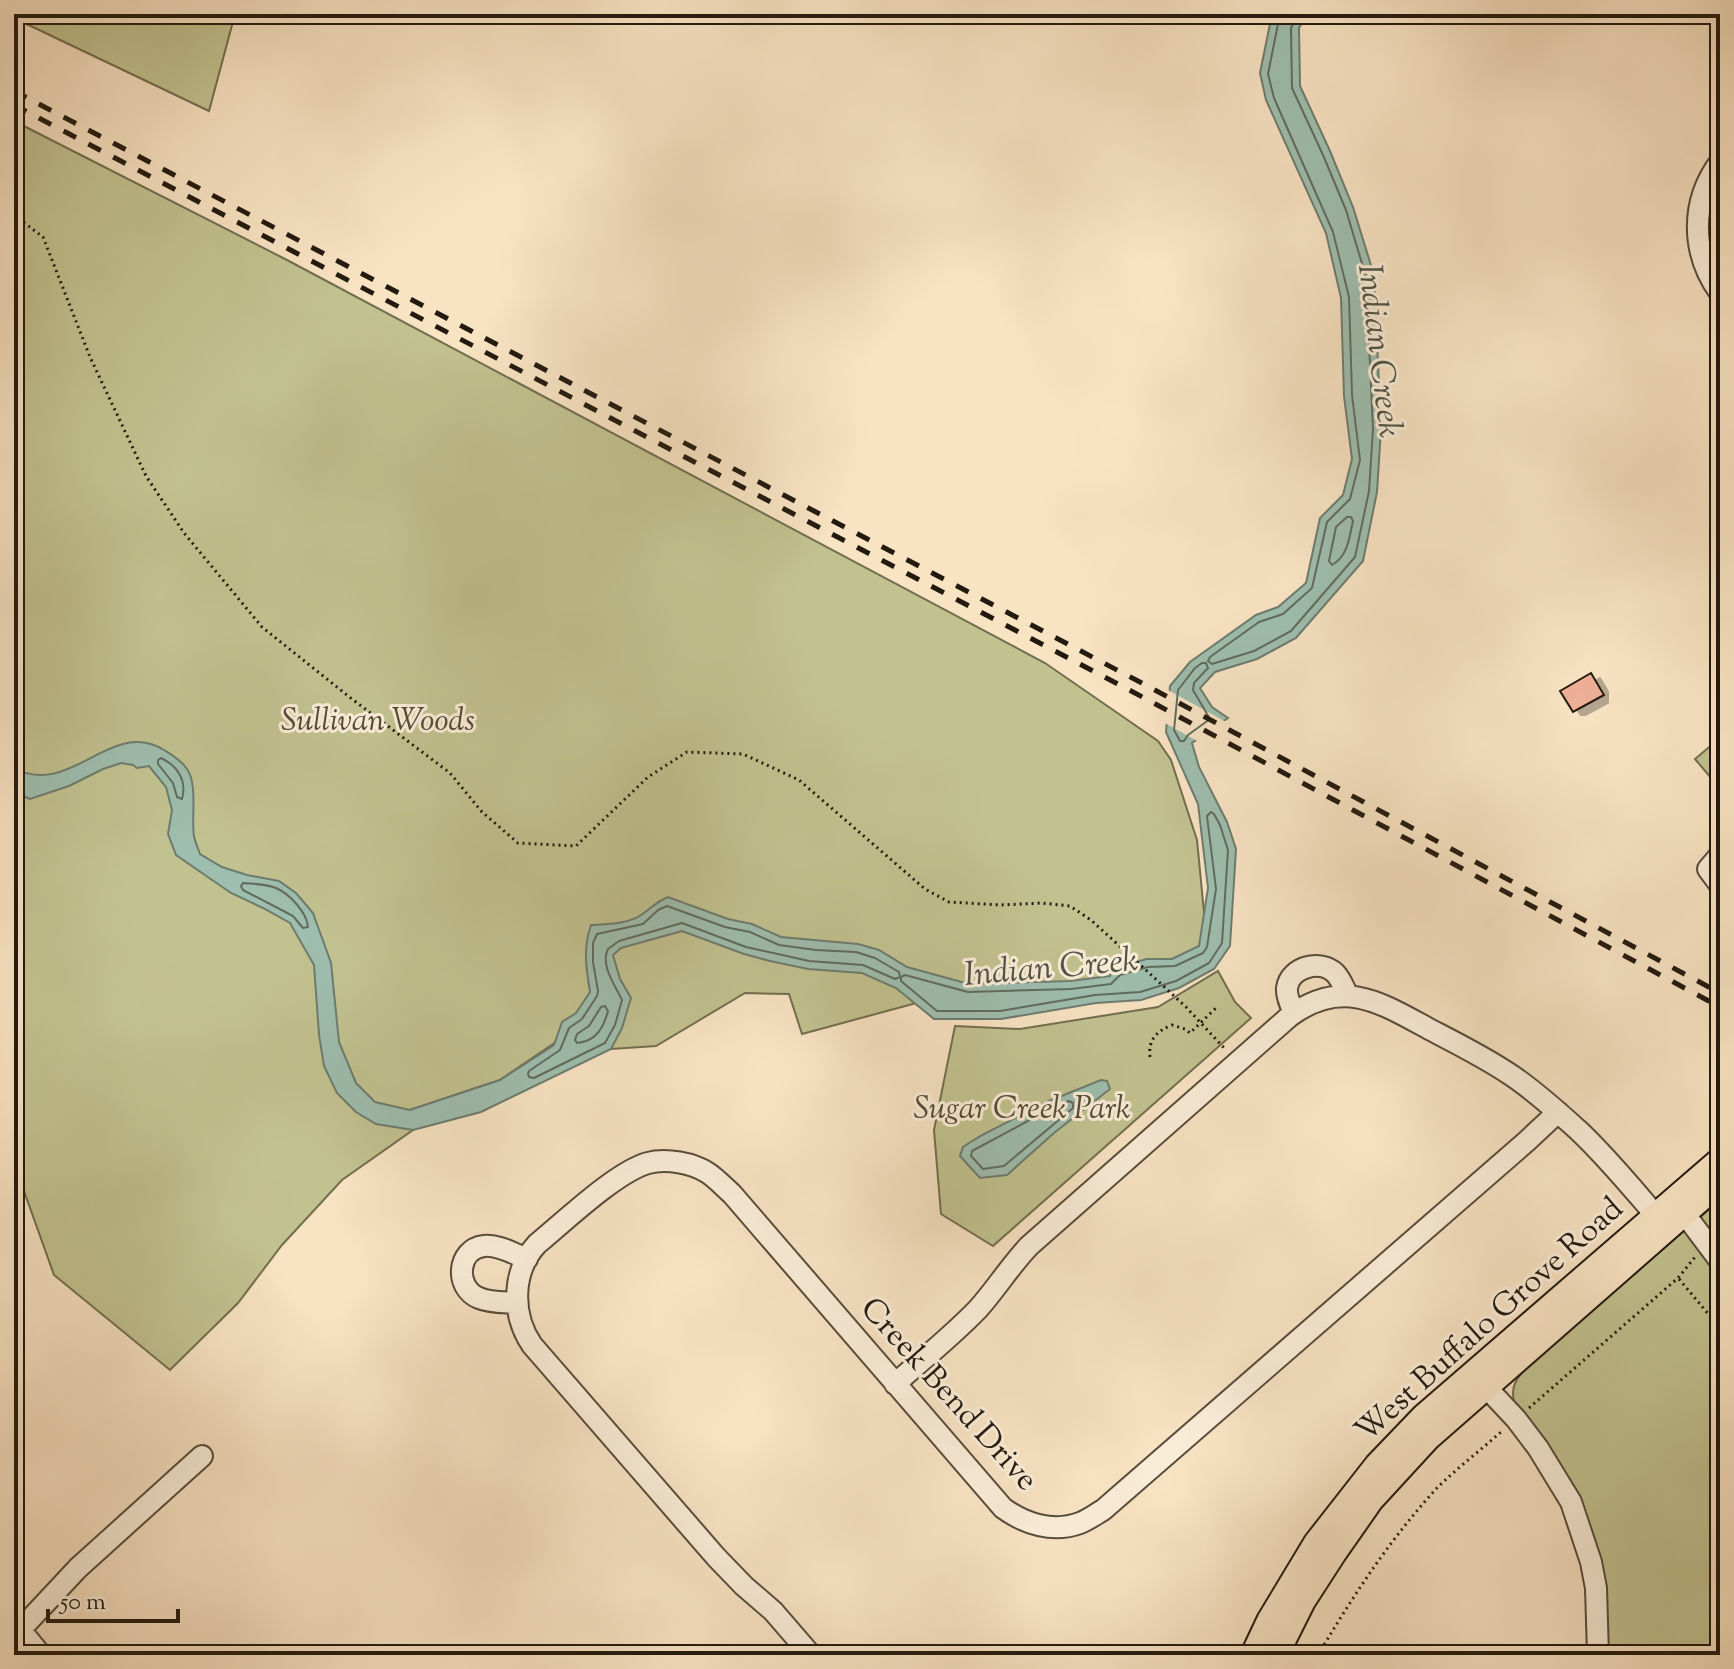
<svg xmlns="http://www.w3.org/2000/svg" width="1734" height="1669" font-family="'Sorts Mill Goudy',serif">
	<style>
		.green { fill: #c2c290; stroke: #726e50; stroke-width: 2 }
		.water { fill: #9ebeaf; stroke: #6d7c6f; stroke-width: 2 }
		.pier { fill: #f8e3c3 }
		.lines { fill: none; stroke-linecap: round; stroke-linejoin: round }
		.shore { stroke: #606c5f; stroke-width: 2 }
		.building { fill: #edaf95; stroke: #231a0f; stroke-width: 2; filter: url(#shadow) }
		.minor-casing { stroke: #584c3c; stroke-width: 24 }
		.major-casing { stroke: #231a0f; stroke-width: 28 }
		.path { stroke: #231a0f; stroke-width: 3; stroke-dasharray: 2 4; stroke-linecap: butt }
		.minor { stroke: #faedd8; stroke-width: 20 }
		.major { stroke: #f8e3c3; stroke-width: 24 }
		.rail { stroke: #231a0f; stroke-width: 5; stroke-dasharray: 14 14; stroke-linecap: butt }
		.labels { text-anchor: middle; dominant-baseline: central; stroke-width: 6; stroke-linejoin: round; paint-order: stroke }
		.park-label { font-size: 32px; font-style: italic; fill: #534c36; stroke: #faedd8 }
		.street-label { font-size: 32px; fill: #231a0f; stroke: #faedd8 }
		.water-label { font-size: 34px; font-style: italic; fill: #4e5347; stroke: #faedd8 }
	</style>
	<defs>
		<filter id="shadow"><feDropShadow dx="9" dy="5" stdDeviation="0" flood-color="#0004"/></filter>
	</defs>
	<rect width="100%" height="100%" fill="#f8e3c3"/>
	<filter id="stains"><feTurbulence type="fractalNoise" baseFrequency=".0025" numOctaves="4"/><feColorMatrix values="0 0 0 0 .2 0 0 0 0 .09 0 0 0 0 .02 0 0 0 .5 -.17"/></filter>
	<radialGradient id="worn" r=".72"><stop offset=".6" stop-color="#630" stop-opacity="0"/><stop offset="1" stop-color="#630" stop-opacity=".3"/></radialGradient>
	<path class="green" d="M14,14H235L209,111L14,18Z
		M14,121L287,260L1045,663L1158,741L1171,760L1197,840L1208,954L1184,976L957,992L802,1034L789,994L745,993L656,1046L611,1049L587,1021L500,1080L410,1110L413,1130L342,1180L282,1245L238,1303L170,1370L54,1275L14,1163Z
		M1720,738V782L1717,785L1695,759Z
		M1218,971L1235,1002L1251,1018L993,1246L941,1214L934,1130L955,1026L1020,1029L1158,1007Z
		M1720,1200V1652L1716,1655H1604L1602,1584L1516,1408C1506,1382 1522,1374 1538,1356Z"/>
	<path class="water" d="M1272,14H1307L1299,28L1300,86L1330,151L1353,207L1374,275L1381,429L1377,492L1363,561L1296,638L1257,659L1215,672L1200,688L1212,707L1228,718L1192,743L1199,767L1227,822L1236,849L1230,946L1214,969L1179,988L1141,1000L1096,1003L1001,1019H934L896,988L862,973L808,969L770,961L744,954L682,931L621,948L613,955L620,979L631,998L622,1028L611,1049L481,1112L413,1130L376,1124L356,1112L337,1093L324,1066L319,1035L314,965L290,923L263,908L231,893L176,855L168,834L172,810L166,787L149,766L137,768L133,765L121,763L103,769L69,786L30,799L14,792V768C70,799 111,717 164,750C172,755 182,761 187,769C198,784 191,819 194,836C195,842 198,848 200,854L222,867L247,875L279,881L296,893L313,913L331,963L339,1042L356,1083L375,1102L410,1110L500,1080L554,1045L562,1022L576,1013L590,992C586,968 583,948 591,925C606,924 629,924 641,915C653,907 654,903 668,897L728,919L752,924L781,937L858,944L879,950L907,967L969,984L1070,981L1110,976L1113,968L1147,959H1172L1199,946L1208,888L1198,804L1166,732L1170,686L1190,662L1256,615L1278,607L1306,583L1320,518L1343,495L1352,459L1344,396L1341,298L1326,233L1266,100L1260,73Z
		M1101,1080L1107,1081L1110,1089L1054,1133L1007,1175L980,1178L960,1156L963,1147L982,1135L1049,1101Z"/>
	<path class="pier" d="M1166,689L1228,723L1199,742L1163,722Z"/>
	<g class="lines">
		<path class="shore" d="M1280,14L1268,74L1274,98L1333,232L1349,297L1352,395L1360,460L1350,499L1327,522L1312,588L1283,614L1259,622L1210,657L1208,661L1212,664L1254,651L1291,631L1355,557L1369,491L1373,429L1366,277L1346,210L1323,155L1292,88L1291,28L1298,14
			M1347,517H1351L1353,521C1349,538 1348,556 1332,565L1329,561L1336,527Z
			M1202,663H1206L1208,668L1194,683L1193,690L1210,719L1188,735L1184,741H1180L1174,730L1178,690L1195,668Z
			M161,758C178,766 187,781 182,799L177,797L173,783L158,764V760Z
			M1211,812L1214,814L1220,825L1228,850L1222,943L1209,963L1176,981L1140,992L1095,995L1000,1011H937L901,981V977L905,975L968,992L1071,989L1111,984L1120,975L1148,967L1175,966L1203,953L1207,947L1216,889L1207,816Z
			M243,883C253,884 267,884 276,888C290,894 307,913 308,927L303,928L293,916L243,890L241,886Z
			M667,906L725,927L750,932L779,945L816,950L856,952L875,958L899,972L900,977L895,979L863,965L809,961L746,947L682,923L619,941L608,949C600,965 615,985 622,1000L615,1025L605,1043L534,1078L529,1077L528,1074L529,1071L560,1050L569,1028L582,1019L597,996L598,991L593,962V943L597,934L643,924L658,910Z
			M605,1006L608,1011C603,1029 596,1041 577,1043L575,1040L577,1034L589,1026L601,1007Z
			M1069,1101L1073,1103V1108L1004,1166L983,1169L971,1156L972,1151L1052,1108Z"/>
	</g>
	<path class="building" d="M1591,673L1604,695L1573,712L1560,691Z"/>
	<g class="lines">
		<g class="minor-casing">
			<path id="minor" d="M1720,162C1690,202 1691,253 1720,293
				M1720,855L1708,869L1720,885
				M1294,1013C1291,1006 1286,996 1287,988C1290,967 1320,959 1335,973C1341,979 1344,988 1348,996
				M1684,1213L1720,1261
				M517,1303C505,1302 490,1303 479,1298C454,1288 457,1249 484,1246C498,1244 514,1254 527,1259
				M895,1384C923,1359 952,1336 978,1309C996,1289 1010,1266 1029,1246L1290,1016C1343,977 1381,1003 1431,1030C1458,1044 1486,1058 1511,1075C1535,1091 1557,1111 1578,1130C1609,1159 1636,1193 1664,1225
				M1486,1387L1516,1419L1538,1448L1571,1502L1591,1562L1596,1588L1598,1655
				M14,1622L41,1655
				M21,1629L78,1568L202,1456
				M811,1655L773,1611L744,1586L716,1557L532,1345C511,1314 512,1271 537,1244C565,1221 616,1172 648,1163C666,1158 693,1163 708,1173C717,1179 724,1187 732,1194L1003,1508C1025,1524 1053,1533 1080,1523C1088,1520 1096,1514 1103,1510L1527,1141L1558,1112"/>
		</g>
		<g class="major-casing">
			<path id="major" d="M1253,1655L1269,1621L1316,1543L1377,1465L1424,1416L1720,1160
				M1276,1655L1303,1601L1334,1553L1371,1500L1428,1438L1720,1182"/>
		</g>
		<path class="path" d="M14,215L43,237L90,357L146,476L184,533L262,627L352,699L450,773L482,812L518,843L576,846L648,777L687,752L743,754L799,780L925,889L949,902L1001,905L1042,903L1070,906L1091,920L1159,982L1186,1007L1225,1049
			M1150,1057C1148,1039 1157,1031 1172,1025L1185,1029L1190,1033L1217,1007
			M1679,1279L1720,1328
			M1529,1408L1678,1278L1695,1257
			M1318,1655C1353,1596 1390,1539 1437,1488C1457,1468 1481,1450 1502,1431"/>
		<use href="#minor" class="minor"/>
		<use href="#major" class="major"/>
		<path class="rail" d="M14,91L1138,681L1720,993
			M14,105L1133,692L1720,1007"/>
	</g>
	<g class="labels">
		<g class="park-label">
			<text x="378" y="722">Sullivan Woods</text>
			<text x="1022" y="1110">Sugar Creek Park</text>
		</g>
		<g class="street-label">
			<text transform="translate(1490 1321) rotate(-42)">West Buffalo Grove Road</text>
			<text transform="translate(948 1395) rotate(48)">Creek Bend Drive</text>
		</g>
		<g class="water-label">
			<text transform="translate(1378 351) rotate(83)">Indian Creek</text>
			<text transform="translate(1051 969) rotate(-5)">Indian Creek</text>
		</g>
	</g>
	<rect width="1734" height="1669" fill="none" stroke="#f8e3c3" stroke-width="48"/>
	<rect x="16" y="16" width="1702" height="1637" fill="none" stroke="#231a0f" stroke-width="4"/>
	<rect x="24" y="24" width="1686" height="1621" fill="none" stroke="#231a0f" stroke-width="2"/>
	<path d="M48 1609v12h130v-12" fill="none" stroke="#231a0f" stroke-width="4"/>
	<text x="60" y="1609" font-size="24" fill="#231a0f" stroke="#faedd8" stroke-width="6" paint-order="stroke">50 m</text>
	<rect width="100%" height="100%" filter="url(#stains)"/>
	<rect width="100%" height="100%" fill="url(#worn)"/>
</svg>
